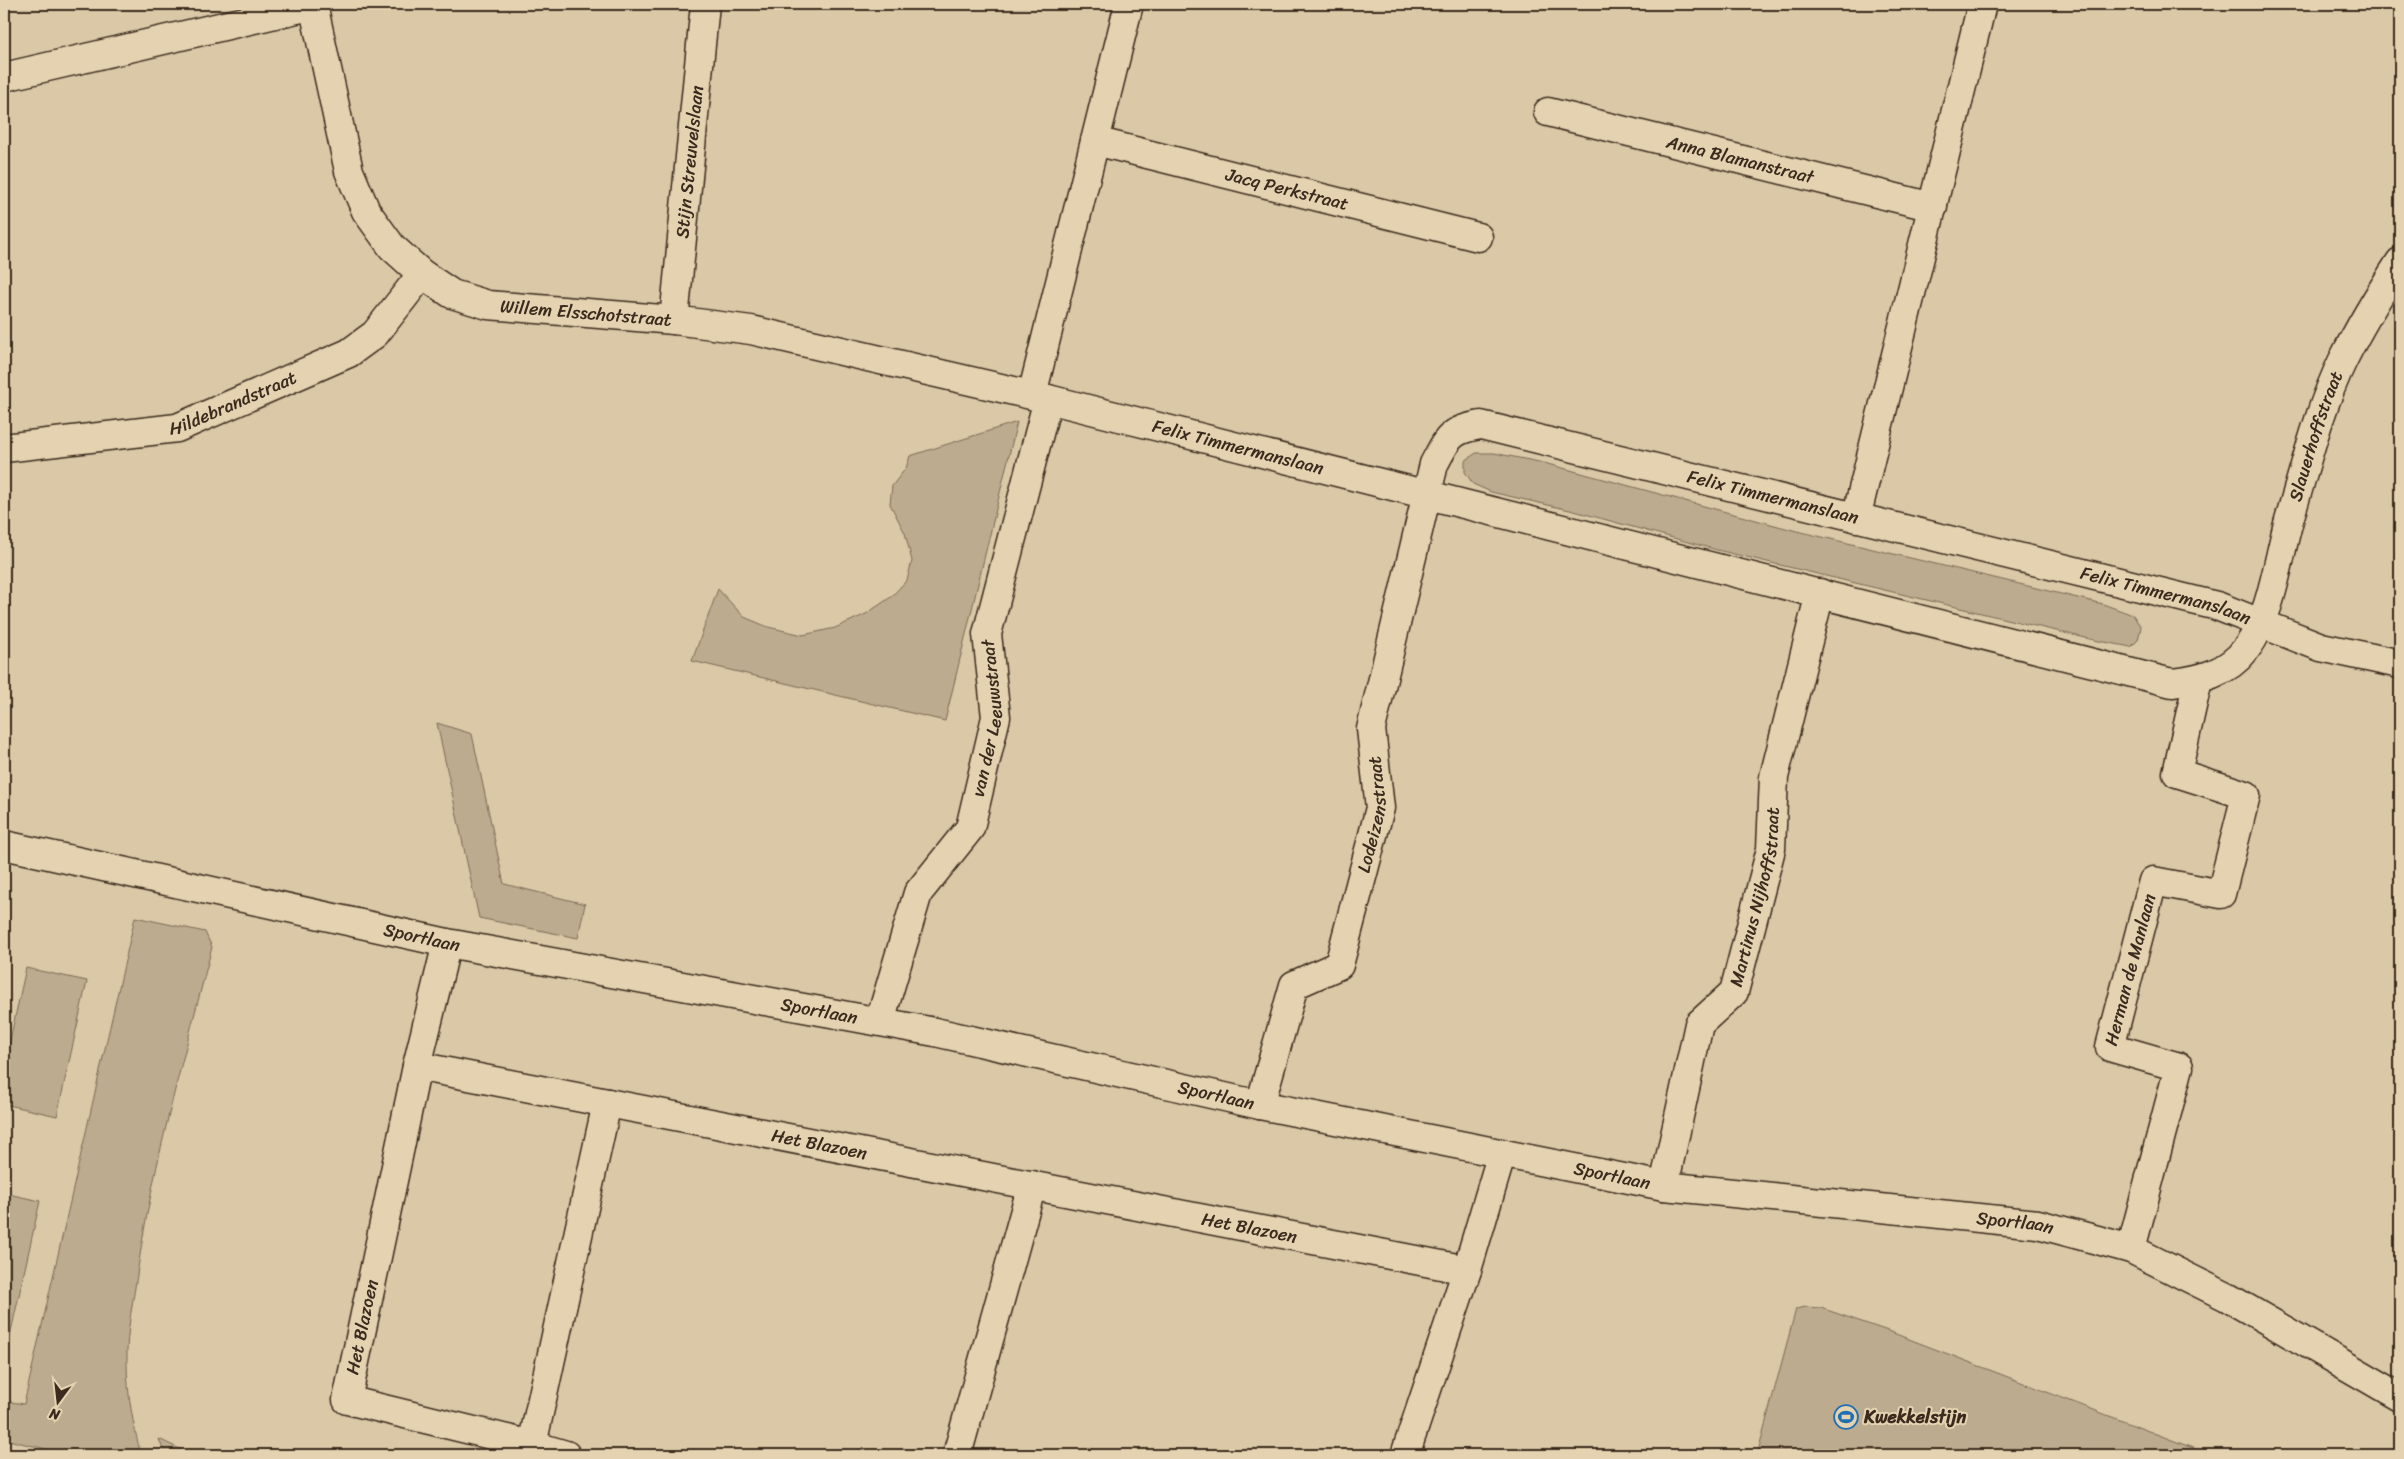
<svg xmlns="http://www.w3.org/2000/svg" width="2404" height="1459" font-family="Sriracha,sans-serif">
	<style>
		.green { fill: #bcab8e; stroke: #7c6a56 }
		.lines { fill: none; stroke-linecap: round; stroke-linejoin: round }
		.minor-casing { stroke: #3b2a1e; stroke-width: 31 }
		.minor { stroke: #e4d2b0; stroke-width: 28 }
		.labels { text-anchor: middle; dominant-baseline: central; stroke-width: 4; stroke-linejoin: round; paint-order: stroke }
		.street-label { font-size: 18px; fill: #3b2a1e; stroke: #e4d2b0 }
		.poi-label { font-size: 18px; font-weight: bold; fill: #3b2a1e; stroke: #e4d2b0; text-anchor: start }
	</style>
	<rect width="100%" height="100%" fill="#dac8a7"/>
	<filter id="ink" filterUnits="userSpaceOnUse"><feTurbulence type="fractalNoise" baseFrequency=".02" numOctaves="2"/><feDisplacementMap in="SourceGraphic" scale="10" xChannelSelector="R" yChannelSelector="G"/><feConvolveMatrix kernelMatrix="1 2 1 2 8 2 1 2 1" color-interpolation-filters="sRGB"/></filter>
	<g filter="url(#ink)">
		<path class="green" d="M1017,422L945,721L692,661L718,589L744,617L768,627L803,635L835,628L866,614L891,597L907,580L912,561L905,533L890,504L892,486L906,468L910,456Z
			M1476,453H1494L1544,463L1793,530L2103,604L2133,615L2141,627L2138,640L2131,647L2094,640L1717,550L1574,511L1491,492L1473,484L1465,472V461Z
			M437,723L472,734L504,884L585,904L578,938L479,918Z
			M135,917L205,932L212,947C185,1053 154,1159 138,1268C134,1298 126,1331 127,1362C127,1394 133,1424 141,1455H71L4,1439V1401L24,1404Z
			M26,968L87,981L57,1116L4,1104V1067Z
			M4,1193L40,1201L10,1336L4,1334Z
			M1806,1307L1821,1308L1888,1331L2211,1455H1757L1796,1309Z
			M159,1439L192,1455H165Z"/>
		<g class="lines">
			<g class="minor-casing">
				<g id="minor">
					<path id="s1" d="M313,4L349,171L366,211L392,247L422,274L452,294L488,305L674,320L751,330L1048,399L2172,683C2200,680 2228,673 2246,649C2274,613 2278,553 2292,510C2307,460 2320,407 2343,360C2360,326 2380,293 2400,262"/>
					<path d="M4,77L314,5"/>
					<path id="s2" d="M1548,112L1933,207"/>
					<path id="s3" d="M1095,141L1478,237"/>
					<path id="s4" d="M674,320L705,4"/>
					<path d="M1032,395L1129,4"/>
					<path id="s5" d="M4,448L177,428L349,353L375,334L422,274"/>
					<path d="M1856,518L1982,4"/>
					<path id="s6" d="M4,845L447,943L935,1032L1260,1105L1664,1186L2038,1224L2131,1249L2227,1297L2400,1397"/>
					<path d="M447,943L417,1066L347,1400L532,1445L566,1455"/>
					<path id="s7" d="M880,1021L918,893L970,828L996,717L987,634L1048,399"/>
					<path id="s8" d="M417,1066L1467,1270"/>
					<path id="s9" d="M1260,1105L1294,985L1339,965L1380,808L1371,729L1434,464C1448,438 1449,430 1481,425L2217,606L2321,647L2400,664"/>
					<path id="s10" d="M1664,1186L1699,1024L1734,992L1771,849L1774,777L1820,593"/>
					<path id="s11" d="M2131,1249L2179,1067L2110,1047L2153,881L2221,894L2246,795L2177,773L2198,680"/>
					<path d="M532,1445L607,1103"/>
					<path d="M957,1455L1032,1185"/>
					<path d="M1405,1455L1467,1270L1502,1153"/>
				</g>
			</g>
			<use href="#minor" class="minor"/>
		</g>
	</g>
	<defs>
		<g id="stadium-ring" transform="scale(1.25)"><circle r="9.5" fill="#e4d2b0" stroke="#1f6fb2" stroke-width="1.5"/><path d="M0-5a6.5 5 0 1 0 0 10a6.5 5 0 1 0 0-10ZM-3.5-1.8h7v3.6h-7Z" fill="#1f6fb2"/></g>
	</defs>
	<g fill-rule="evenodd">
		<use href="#stadium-ring" x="1846" y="1417"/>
	</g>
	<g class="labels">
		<g class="street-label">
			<text stroke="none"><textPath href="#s2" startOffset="198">Anna Blamanstraat</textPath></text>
			<text stroke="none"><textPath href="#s4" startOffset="159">Stijn Streuvelslaan</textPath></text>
			<text stroke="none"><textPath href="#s3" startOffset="198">Jacq Perkstraat</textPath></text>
			<text stroke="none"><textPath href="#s1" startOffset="471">Willem Elsschotstraat</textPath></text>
			<text stroke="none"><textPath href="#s5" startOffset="235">Hildebrandstraat</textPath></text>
			<text stroke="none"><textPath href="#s1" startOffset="2410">Slauerhoffstraat</textPath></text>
			<text stroke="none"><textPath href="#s1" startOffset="1138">Felix Timmermanslaan</textPath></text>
			<text stroke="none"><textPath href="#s9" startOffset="1054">Felix Timmermanslaan</textPath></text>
			<text stroke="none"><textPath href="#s9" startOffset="1459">Felix Timmermanslaan</textPath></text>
			<text stroke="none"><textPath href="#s7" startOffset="329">van der Leeuwstraat</textPath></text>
			<text stroke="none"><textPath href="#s9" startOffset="329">Lodeizenstraat</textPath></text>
			<text stroke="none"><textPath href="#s10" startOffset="311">Martinus Nijhoffstraat</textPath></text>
			<text stroke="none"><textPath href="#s6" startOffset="428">Sportlaan</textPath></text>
			<text stroke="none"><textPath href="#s11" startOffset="340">Herman de Manlaan</textPath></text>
			<text stroke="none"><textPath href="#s6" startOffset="832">Sportlaan</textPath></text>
			<text stroke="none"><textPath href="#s6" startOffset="1238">Sportlaan</textPath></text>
			<text stroke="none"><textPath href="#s8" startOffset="410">Het Blazoen</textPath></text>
			<text stroke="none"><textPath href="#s6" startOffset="1642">Sportlaan</textPath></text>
			<text stroke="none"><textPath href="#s6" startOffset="2048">Sportlaan</textPath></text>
			<text stroke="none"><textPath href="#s8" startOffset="848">Het Blazoen</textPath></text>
			<text transform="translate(362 1327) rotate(-78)">Het Blazoen</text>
		</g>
		<g class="poi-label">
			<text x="1864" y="1417">Kwekkelstijn</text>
		</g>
	</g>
	<rect width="2404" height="1459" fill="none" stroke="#e4d2b0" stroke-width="20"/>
	<rect x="10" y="10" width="2384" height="1439" fill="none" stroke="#3b2a1e" stroke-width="2" filter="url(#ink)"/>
	<g transform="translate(58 1402) rotate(195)" stroke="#e4d2b0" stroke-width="4" paint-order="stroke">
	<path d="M0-4L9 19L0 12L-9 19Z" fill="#3b2a1e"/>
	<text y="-8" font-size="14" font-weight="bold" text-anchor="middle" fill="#3b2a1e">N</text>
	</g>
</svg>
